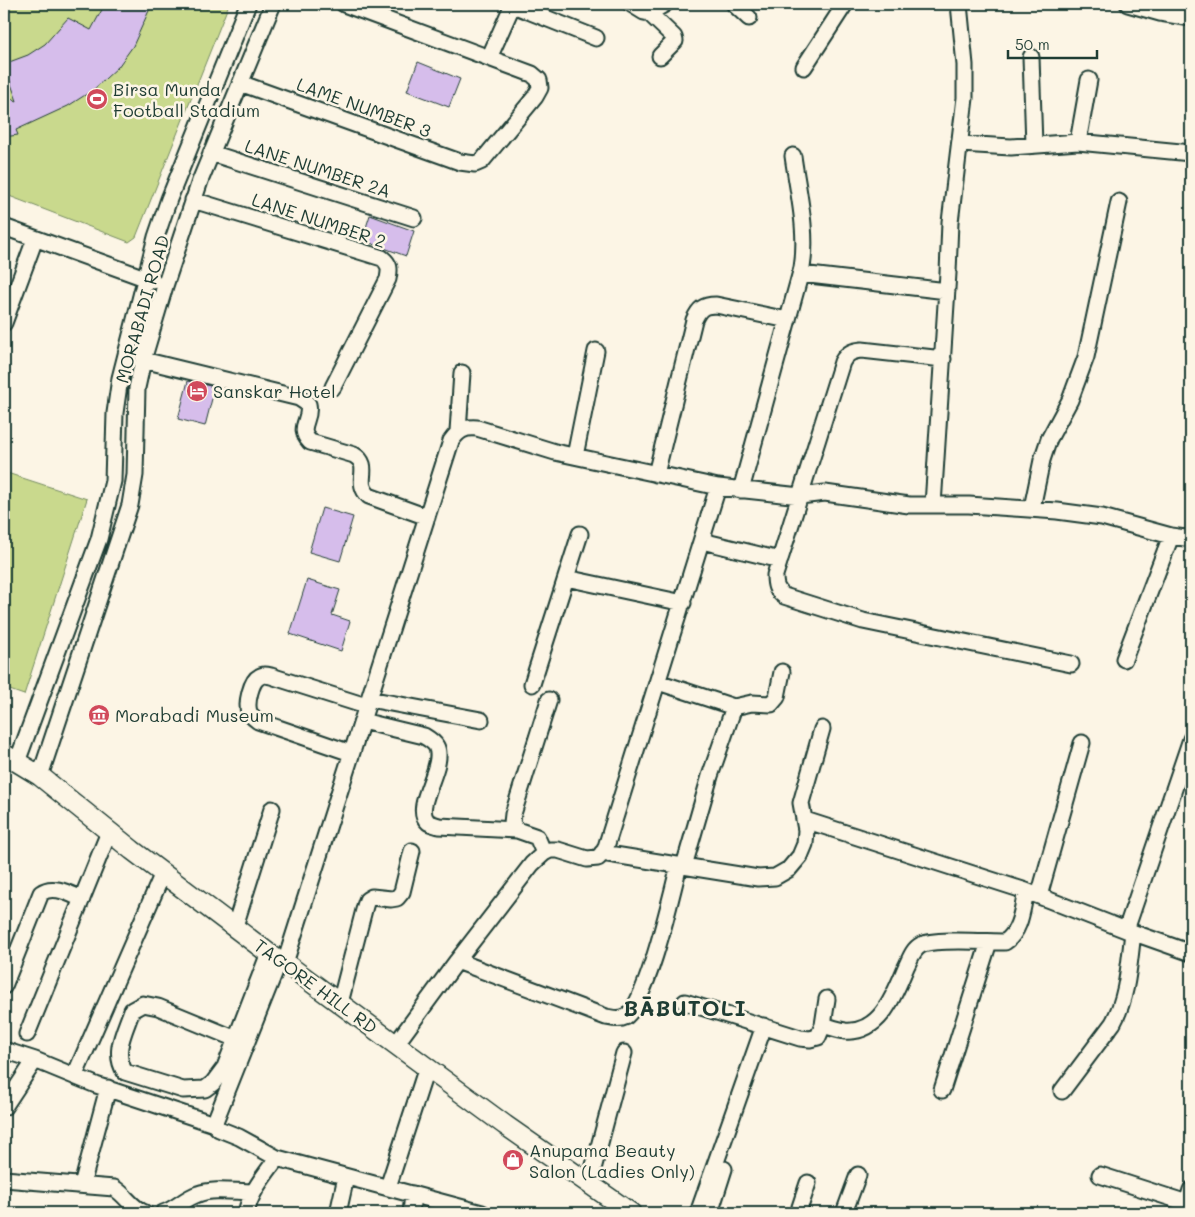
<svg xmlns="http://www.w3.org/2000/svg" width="1195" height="1217" font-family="Mali,sans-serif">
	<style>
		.green { fill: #c9d98d; stroke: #748b60 }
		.building { fill: #d6bdeb; stroke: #1f3d34 }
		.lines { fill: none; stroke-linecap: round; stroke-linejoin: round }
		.minor-casing { stroke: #1f3d34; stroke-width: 19 }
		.major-casing { stroke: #1f3d34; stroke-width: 22 }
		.minor { stroke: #fcf5e5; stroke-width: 15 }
		.major { stroke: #fcf5e5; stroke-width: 19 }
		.labels { text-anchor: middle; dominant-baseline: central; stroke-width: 5; stroke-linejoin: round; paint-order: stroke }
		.poi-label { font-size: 18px; fill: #1f3d34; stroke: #fcf5e5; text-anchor: start }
		.street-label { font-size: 18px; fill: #1f3d34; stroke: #fcf5e5 }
		.district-label { font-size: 22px; font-weight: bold; letter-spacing: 1px; fill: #1f3d34; stroke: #fcf5e5 }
	</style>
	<rect width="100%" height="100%" fill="#fcf5e5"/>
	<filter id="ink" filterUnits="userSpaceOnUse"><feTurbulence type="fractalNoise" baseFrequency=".02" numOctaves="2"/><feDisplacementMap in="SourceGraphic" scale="10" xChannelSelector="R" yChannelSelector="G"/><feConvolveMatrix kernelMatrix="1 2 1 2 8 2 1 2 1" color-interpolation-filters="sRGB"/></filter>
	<g filter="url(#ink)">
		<path class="green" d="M4,4H229L136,237L129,242L4,194Z
			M4,472L87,499L24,695L4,688Z"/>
		<path class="building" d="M105,4H152L133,46L118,67L93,90L68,106L16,130L18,135L4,137V95L17,101L4,64L28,55L45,44L68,18L91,30Z
			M418,62L460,79L449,107L407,91Z
			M370,215L414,231L406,256L362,240Z
			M188,381L215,387L205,426L178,419Z
			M322,508L353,517L340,561L309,552Z
			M307,580L340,590L332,615L350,621L341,651L290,634Z"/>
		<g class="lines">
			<g class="minor-casing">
				<path id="minor" d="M631,4L644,12L649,13L674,37L675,41L660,56
					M734,4L749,18
					M1128,4L1160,13L1191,18
					M513,5L596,38
					M649,13L665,4
					M1031,57L1034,145
					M489,58L513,4
					M804,67L845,4
					M240,83L460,162L475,164L482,161L535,97L540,88L539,80L532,74L344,4
					M1078,142L1089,80
					M960,144L1011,147L1078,142L1191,153
					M211,153L414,218
					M193,200L382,258C390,264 390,269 388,279L333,387
					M4,227L153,281
					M801,274L947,291
					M4,323L35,239
					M943,359L862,350C852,351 847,353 842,362L775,575C775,585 776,590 784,596L863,621L1071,664
					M143,360L299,398L308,404C312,420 296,427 310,442L354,455C373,466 353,482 369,496L427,517
					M458,431L462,373
					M575,456L596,351
					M656,474L694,320C699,309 703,305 716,305L788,320
					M741,490L802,268C808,231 798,192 793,156
					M933,505L948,273L950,222L965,98V65L959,4
					M1032,508L1042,460L1049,439L1070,400L1086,357L1119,202
					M702,541L780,560
					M566,578L683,603
					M1124,659L1171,536
					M658,682L734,707L710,776L684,866
					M532,684L580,534
					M369,699L481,720
					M734,707L752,703L771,704L777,697L782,672
					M362,721L424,736C429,739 434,742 436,746C447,765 411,807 428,822C431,824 436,825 439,826L517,830
					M1191,739L1126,930L1191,953
					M351,753L258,721C254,718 251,716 249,712C246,703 251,681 259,677C263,674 267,675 271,676L366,706
					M17,762L99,539L113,481L115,413L120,378L156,237L169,199L248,4
					M40,776L130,505L135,475L137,388L143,360L165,286L200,181L273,4
					M805,820L1026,891L1126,930
					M544,853L537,837L517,830L512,823L513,814L549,700
					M602,853L758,878L775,877L789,869L800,856L805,844L806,830L801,803L822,729
					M1039,896L1082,743
					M235,926L272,809
					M457,961L606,1017C612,1018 619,1020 625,1017C647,1004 672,893 679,865
					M285,963L451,441C459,430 464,427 477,428L555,452L718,487L800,496L825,493L909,505H969L1057,511L1102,517L1171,536L1185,538L1191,536
					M4,986L41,893C53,884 70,894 82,899
					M685,1002L800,1038L810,1039L818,1037L823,1025L827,999
					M340,1003L365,906L367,900L372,897L391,899L397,898L402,892L412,851
					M823,1025C830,1027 838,1030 845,1031C881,1034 895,993 906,967C910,959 913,949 921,945C935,938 986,942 1005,942C1021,931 1022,909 1026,891
					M27,1034L109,832
					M236,1039L158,1007L143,1004L132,1010C125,1031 112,1052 125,1072L183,1090L205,1089L213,1083L225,1067L269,953
					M396,1044L457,961L532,864L544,853L550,850H558L587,859L598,858L605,850L718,487
					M4,1050L35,1060
					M75,1075L163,873
					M942,1090L989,942
					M1062,1091L1113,1023C1128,996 1129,963 1133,933
					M4,1107L35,1060L96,1085L214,1124L279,961
					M214,1124L219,1129L239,1137L277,1158C264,1176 251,1191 246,1213
					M277,1158L482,1213
					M1100,1175L1187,1203
					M4,1179L114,1188C127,1196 131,1208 145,1213
					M589,1184L624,1053
					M82,1185L108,1088
					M388,1187L427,1067
					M163,1213C176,1209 185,1198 198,1194C214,1188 235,1192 253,1192
					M338,1213L346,1177
					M411,1213L413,1194
					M698,1213L764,1026
					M710,1213L724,1169
					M798,1213L808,1183
					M844,1213L858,1175
					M1184,1213L1191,1190"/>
			</g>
			<g class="major-casing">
				<path id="major" d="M4,754L40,776L132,850L279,961L285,963L505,1125L631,1213"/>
			</g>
			<use href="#minor" class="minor"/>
			<use href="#major" class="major"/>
		</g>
	</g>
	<defs>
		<g id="stadium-disc" transform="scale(1.125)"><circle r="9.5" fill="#d1495b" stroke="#fcf5e5"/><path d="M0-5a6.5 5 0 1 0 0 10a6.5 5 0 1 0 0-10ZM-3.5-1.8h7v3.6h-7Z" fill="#fff"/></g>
		<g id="hotel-disc" transform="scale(1.125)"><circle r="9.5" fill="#d1495b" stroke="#fcf5e5"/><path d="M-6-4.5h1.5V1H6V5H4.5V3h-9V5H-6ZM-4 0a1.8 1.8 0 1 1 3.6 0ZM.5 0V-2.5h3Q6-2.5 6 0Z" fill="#fff"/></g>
		<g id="museum-disc" transform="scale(1.125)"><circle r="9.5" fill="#d1495b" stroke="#fcf5e5"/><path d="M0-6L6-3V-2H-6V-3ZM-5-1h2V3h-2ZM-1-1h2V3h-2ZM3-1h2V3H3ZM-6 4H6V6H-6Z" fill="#fff"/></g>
		<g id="shop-disc" transform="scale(1.125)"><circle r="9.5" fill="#d1495b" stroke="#fcf5e5"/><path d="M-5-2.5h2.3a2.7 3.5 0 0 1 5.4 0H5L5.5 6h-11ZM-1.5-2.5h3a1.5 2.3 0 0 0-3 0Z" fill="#fff"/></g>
	</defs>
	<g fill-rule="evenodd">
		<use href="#stadium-disc" x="97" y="99"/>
		<use href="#hotel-disc" x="197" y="391"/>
		<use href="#museum-disc" x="99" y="715"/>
		<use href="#shop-disc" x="513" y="1160"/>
	</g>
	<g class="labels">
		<g class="poi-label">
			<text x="113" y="89">Birsa Munda<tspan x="113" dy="21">Football Stadium</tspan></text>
			<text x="213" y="391">Sanskar Hotel</text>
			<text x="115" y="715">Morabadi Museum</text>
			<text x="529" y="1150">Anupama Beauty<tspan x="529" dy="21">Salon (Ladies Only)</tspan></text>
		</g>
		<g class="street-label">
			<text transform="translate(364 107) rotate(20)">LAME NUMBER 3</text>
			<text transform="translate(318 168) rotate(18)">LANE NUMBER 2A</text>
			<text transform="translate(319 220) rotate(18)">LANE NUMBER 2</text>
			<text transform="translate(142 309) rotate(-74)">MORABADI ROAD</text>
			<text transform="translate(316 986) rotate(36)">TAGORE HILL RD</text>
		</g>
		<g class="district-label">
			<text x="685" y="1007">BĀBUTOLI</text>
		</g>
	</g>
	<rect width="1195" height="1217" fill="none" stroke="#fcf5e5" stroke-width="20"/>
	<rect x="10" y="10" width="1175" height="1197" fill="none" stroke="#1f3d34" stroke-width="2" filter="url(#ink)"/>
	<path d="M1008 50v8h89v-8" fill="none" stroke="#1f3d34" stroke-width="2.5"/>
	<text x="1015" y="50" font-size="15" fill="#1f3d34" stroke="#fcf5e5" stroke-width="4" paint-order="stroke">50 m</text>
</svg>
